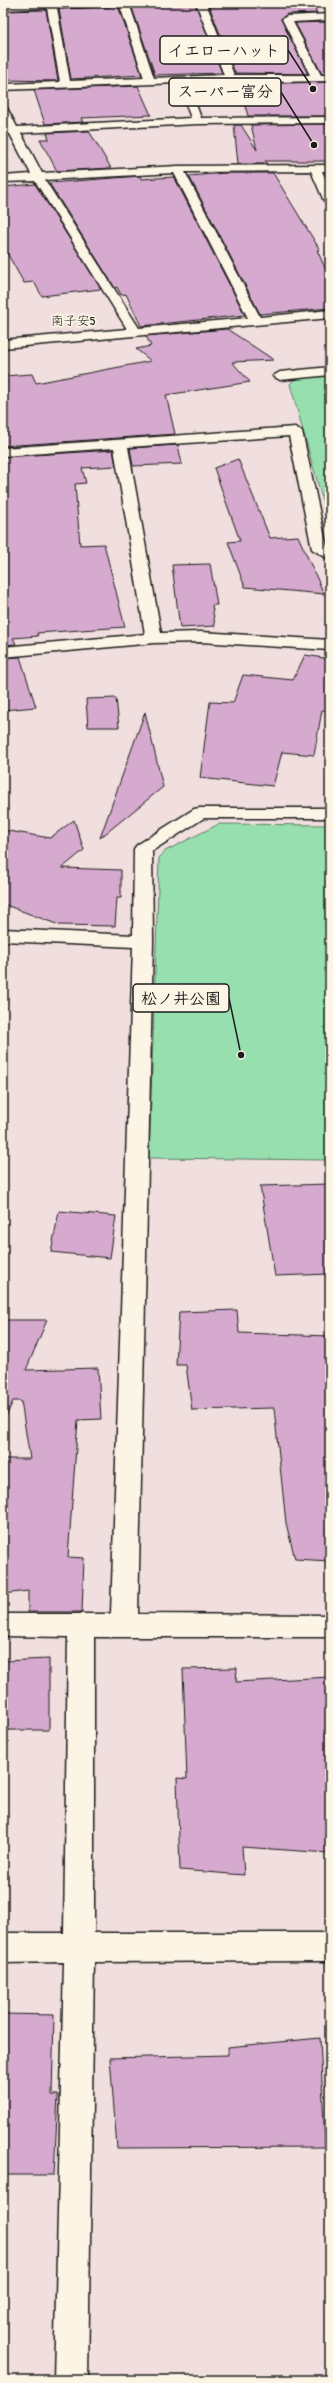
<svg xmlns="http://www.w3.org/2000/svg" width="333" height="2383" font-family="'Patrick Hand','Klee One',sans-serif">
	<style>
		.green { fill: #97dfae; stroke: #5a7e65 }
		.building { fill: #d6aacf; stroke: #1c1c1c }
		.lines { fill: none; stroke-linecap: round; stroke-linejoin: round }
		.minor-casing { stroke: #1c1c1c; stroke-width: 3 }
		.minor { fill: #fcf5e5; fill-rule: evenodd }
		.labels { text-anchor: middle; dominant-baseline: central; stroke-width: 3.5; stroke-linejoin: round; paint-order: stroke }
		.far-neighbourhood-label { font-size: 13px; fill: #1c1c1c; stroke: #fcf5e5 }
		.leader { fill: none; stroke: #1c1c1c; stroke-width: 1.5 }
		.callout-dot { fill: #1c1c1c; stroke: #fcf5e5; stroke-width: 1.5 }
		.callout { fill: #fcf5e5; stroke: #1c1c1c; stroke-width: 1.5 }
		.callout-label { font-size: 16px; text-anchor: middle; font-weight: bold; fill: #1c1c1c }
	</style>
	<rect width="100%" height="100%" fill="#f1dede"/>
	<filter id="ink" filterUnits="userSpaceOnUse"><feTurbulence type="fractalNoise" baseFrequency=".025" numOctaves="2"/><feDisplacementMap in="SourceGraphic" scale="8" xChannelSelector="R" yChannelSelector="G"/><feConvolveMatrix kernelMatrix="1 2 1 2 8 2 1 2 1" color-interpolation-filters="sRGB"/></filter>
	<g filter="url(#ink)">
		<path class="green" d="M330,375V527L290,384L296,378Z
			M219,824L330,825V1160L149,1158L159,858L165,851Z"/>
		<path class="building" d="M192,3H195L222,73L155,75L131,5Z
			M208,3H298L301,9L315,8L317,13L287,14L281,19L308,74L235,73Z
			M112,6H118L142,75L71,79L59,9Z
			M46,10L58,81L3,80V11Z
			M330,22V74H322L295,23Z
			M330,82V116H248L239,84Z
			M138,86L151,115L81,118L83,122L45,124L34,90Z
			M330,124V161H265L267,164H238L234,125H241L257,150L251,125Z
			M89,131L111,168L57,171L40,139H49L47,133Z
			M225,173H273L320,250H317L330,279V308L260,314L189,176Z
			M140,176L141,179L174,177L245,315L141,326L126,294L121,295L117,287L115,288L49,183Z
			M35,184L101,289L42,296L34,282L24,283L3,246V187Z
			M227,329L274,360L232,362L250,382L166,395L175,434L3,446V376L32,374L36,383L151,361L136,349L151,346L146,336Z
			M178,445L182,464L133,466L130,448Z
			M113,450L116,466L82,468L86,483L75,484L80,545L104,544L125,627L37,633L38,636L13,638L16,644L3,645V457Z
			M238,459L270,538L298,536L324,594L245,587L228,542L240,541L214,468Z
			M210,564L217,605H212L215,626L180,628L172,565Z
			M305,655L330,659V711L322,710L314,755L282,752L273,786L200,778L210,702L233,703L243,675L293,680Z
			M20,657L36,707L3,710V658Z
			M116,698L119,727H88L86,699Z
			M145,712L163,787L100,838Z
			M74,820L84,850L62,868L121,870V898H117L115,926L59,925L3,904V830L50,838Z
			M330,1184V1274L275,1276L260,1186Z
			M59,1211L116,1216L110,1258L51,1252Z
			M237,1310L239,1333L330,1336V1561L295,1559L286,1523L274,1408L192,1410L186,1365H176L179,1312Z
			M3,1320H47L26,1370L98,1368L101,1419L78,1420L68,1557L84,1558L82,1612H28V1591L3,1594V1459H30L21,1401H13L3,1423Z
			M49,1659V1730H3V1661Z
			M237,1668L236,1682L330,1677V1853L242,1847L244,1875L180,1870L177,1778L187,1779L183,1669Z
			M3,2014L54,2015L52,2095H58L54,2175H3Z
			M320,2038L325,2147L117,2148L110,2058L228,2055V2047Z"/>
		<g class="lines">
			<g class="minor-casing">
				<path id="minor" d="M35,3H115L110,6L57,8L70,81L144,78L119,3H129L154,78L224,75L196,3H206L234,75H310L282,19L287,16L330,14V20L293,22L321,75H330V81L188,83L201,118L330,117V123L197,124L21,133L42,173L178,166L330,165V171H322L330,189V204L324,201L311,171L185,172L260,317L330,310V318L3,348V340L127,329L35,181L3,182V176L31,174L10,134H3V128H7L3,120V107L7,108L17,127L191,118L178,83L3,90V84L60,82L47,8L3,10V4ZM174,173L248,318L139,328L45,180Z
					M330,367V375L280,380L273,376L280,372Z
					M295,427L302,431L327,547L330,549V560L312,549L289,436L128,447L161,633L201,632L330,640V650L201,642L154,643L3,657V647L145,634L114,448L3,456V448Z
					M200,808H330V818H204L152,851L153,941L138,1614L330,1615V1637H94V1933H330V1961L94,1962L88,2380H54L64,1962L3,1963V1933H64L68,1637L3,1636V1614H111L133,947L3,941V929L133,935L134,849L137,845L194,809Z"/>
			</g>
			<use href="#minor" class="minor"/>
		</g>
	</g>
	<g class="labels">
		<g class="far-neighbourhood-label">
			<text x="73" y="320">南子安5</text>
		</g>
	</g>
	<path class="leader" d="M313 89L288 50M314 145L281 92M241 1055L229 998"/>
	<g class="callout-dot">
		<circle cx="313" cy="89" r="4"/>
		<circle cx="314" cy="145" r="4"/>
		<circle cx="241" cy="1055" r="4"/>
	</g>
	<g class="callout">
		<rect x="160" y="36" width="128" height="28" rx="4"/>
		<rect x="169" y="78" width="112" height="28" rx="4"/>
		<rect x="133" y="984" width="96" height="28" rx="4"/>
	</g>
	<g class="callout-label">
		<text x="224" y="56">イエローハット</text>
		<text x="225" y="97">スーパー富分</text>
		<text x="181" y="1004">松ノ井公園</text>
	</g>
	<rect width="333" height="2383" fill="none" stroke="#fcf5e5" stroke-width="16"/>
	<rect x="8" y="8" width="317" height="2367" fill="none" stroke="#1c1c1c" stroke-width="1.5" filter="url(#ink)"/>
</svg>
